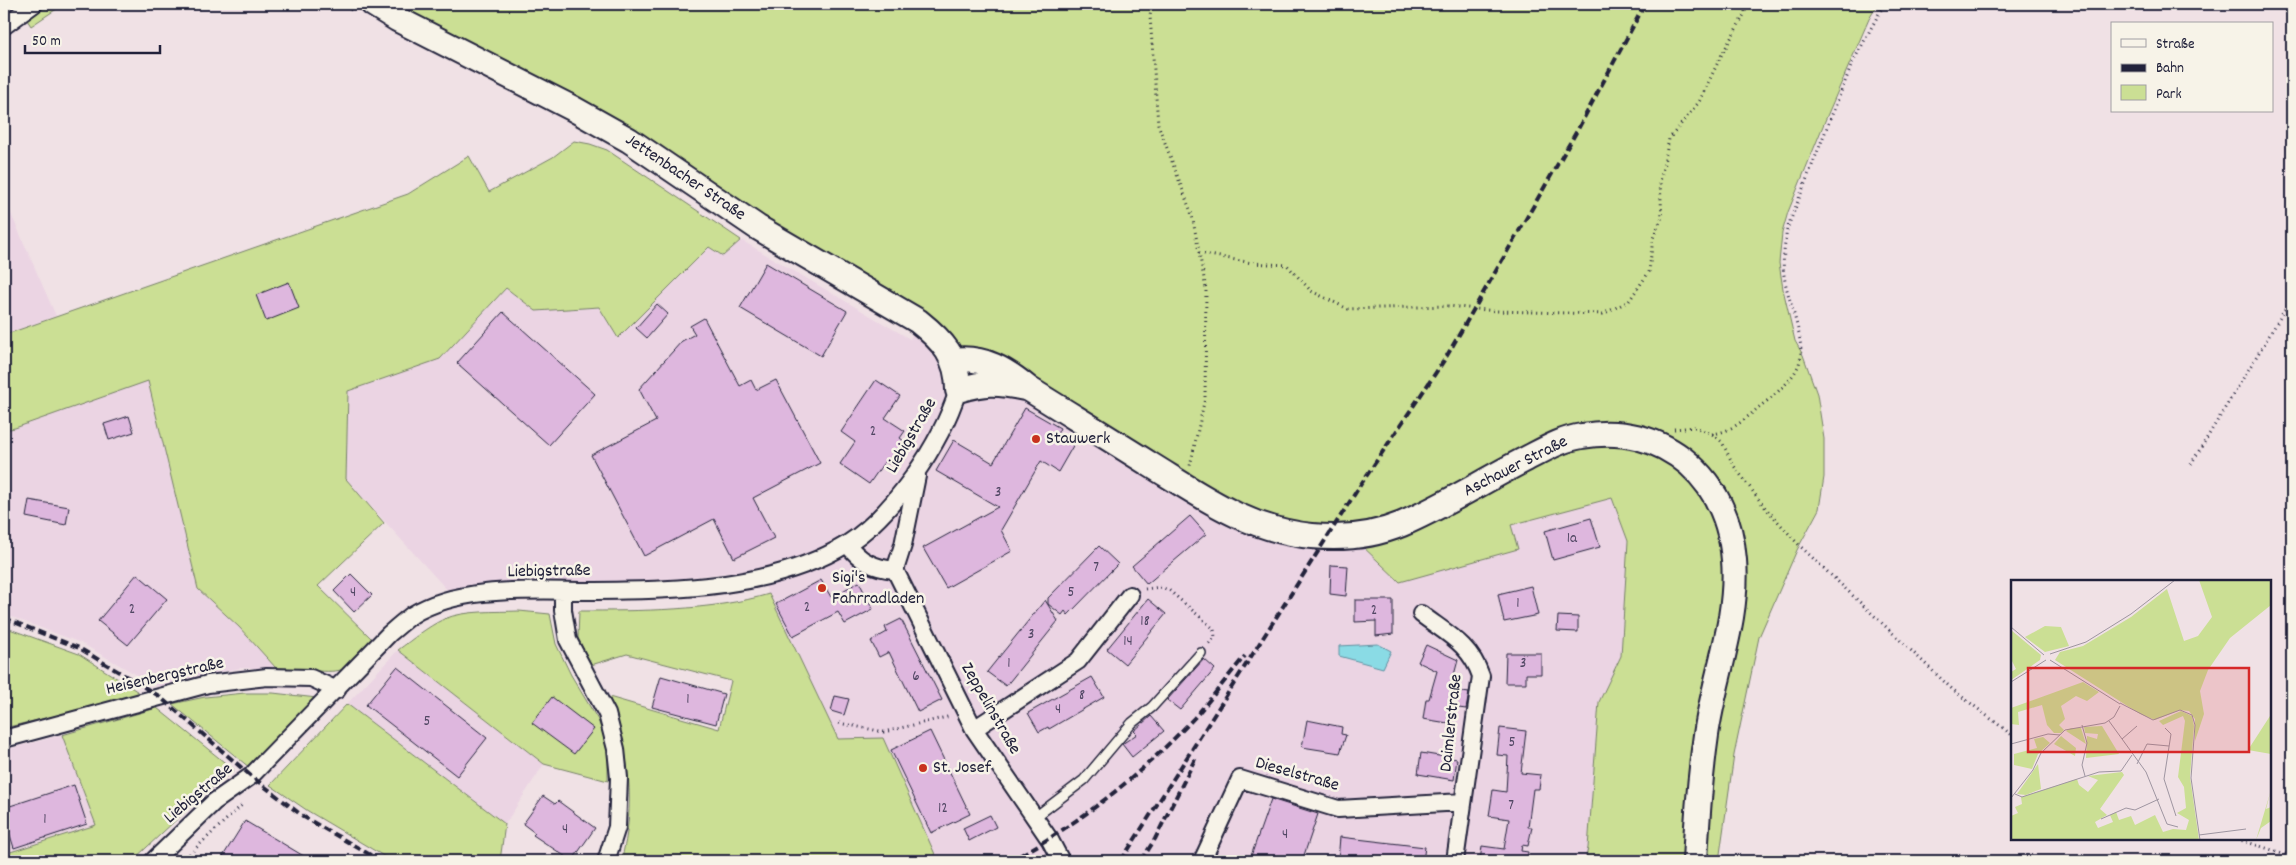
<svg xmlns="http://www.w3.org/2000/svg" width="2296" height="865" font-family="Dekko,sans-serif">
	<style>
		.built { fill: #ebd4e3 }
		.green { fill: #cbdf94; stroke: #768068 }
		.water { fill: #8adbe5; stroke: #6091a1 }
		.building { fill: #deb7de; stroke: #22223b }
		.lines { fill: none; stroke-linecap: round; stroke-linejoin: round }
		.lane-casing { stroke: #22223b; stroke-width: 12 }
		.street-casing { stroke: #22223b; stroke-width: 20 }
		.secondary-casing { stroke: #22223b; stroke-width: 28 }
		.path { stroke: #22223b; stroke-width: 3; stroke-dasharray: 1 4; stroke-linecap: butt }
		.lane { stroke: #f7f3e8; stroke-width: 9 }
		.street { stroke: #f7f3e8; stroke-width: 16 }
		.secondary { stroke: #f7f3e8; stroke-width: 24 }
		.rail { stroke: #22223b; stroke-width: 4; stroke-dasharray: 8 4; stroke-linecap: butt }
		.poi-dot { fill: #c8321e; stroke: #f7f3e8; stroke-width: 2 }
		.labels { text-anchor: middle; dominant-baseline: central; stroke-width: 5; stroke-linejoin: round; paint-order: stroke }
		.number-label { font-size: 15px; fill: #514764 }
		.street-label { font-size: 18px; fill: #22223b; stroke: #f7f3e8 }
		.poi-label { font-size: 18px; fill: #22223b; stroke: #f7f3e8; text-anchor: start }
		.inset-road { fill: none; stroke: #9e95a1; stroke-width: 1 }
		.view { fill: #d62828; fill-opacity: 0.15; stroke: #d62828; stroke-width: 2.5 }
		.inset-edge { fill: none; stroke: #22223b; stroke-width: 2.5 }
	</style>
	<rect width="100%" height="100%" fill="#f0e1e5"/>
	<filter id="ink" filterUnits="userSpaceOnUse"><feTurbulence type="fractalNoise" baseFrequency=".02" numOctaves="2"/><feDisplacementMap in="SourceGraphic" scale="10" xChannelSelector="R" yChannelSelector="G"/><feConvolveMatrix kernelMatrix="1 2 1 2 8 2 1 2 1" color-interpolation-filters="sRGB"/></filter>
	<g filter="url(#ink)">
		<path class="built" d="M4,198L56,316L4,335Z
			M741,240L910,339L918,321L961,347L992,361L1517,549L1511,526L1612,497L1628,541L1621,657L1599,702L1588,848L1585,861H825L762,569L684,578L449,592L346,479L348,391L440,359L506,288L536,311L599,307L618,338L709,247L723,256Z
			M148,380L198,589L239,627L276,668H241L197,676L158,687L81,643L4,614V430L15,428Z
			M398,650L544,764L505,824L347,704Z
			M62,735L96,825L4,854V750Z"/>
		<path class="green" d="M50,4H64L31,26L27,20Z
			M388,4H1878L1869,19L1827,116L1788,212L1782,233L1779,263L1783,289L1795,341L1803,355L1817,394L1824,439V477L1819,509L1797,550L1759,637L1734,755L1719,861H1707L1730,504L1624,425L1400,519L1360,529L1260,521L992,361L953,344Z
			M574,141L590,144L607,150L741,240L723,256L709,247L618,338L599,307L536,311L506,288L440,359L348,391L346,479L384,523L318,586L372,639C363,648 355,661 345,668C334,676 292,667 276,668L239,627L198,589L148,381L15,428L4,430V335L408,194L469,156L489,192L553,157Z
			M1617,441L1668,456L1702,491L1718,526L1724,560L1726,593L1686,861H1585L1588,848L1599,702L1621,656L1628,541L1612,498L1511,525L1518,549L1400,582L1360,544L1560,449Z
			M769,594L838,739L883,738L938,861H621C636,807 630,749 609,697L719,729L731,681L627,654L591,665L578,638L579,611C638,611 713,611 769,594Z
			M519,611L550,614L556,644L571,675L598,720L608,748V781L544,764L398,650C413,639 427,627 444,619C466,610 495,612 519,611Z
			M4,627L79,654L143,695L4,728Z
			M245,693H273L317,698L250,768L172,704L205,697Z
			M347,704L505,824L500,861H392L308,811L270,785Z
			M157,708L234,770L205,793L132,861H4V854L96,825L62,735Z"/>
		<path class="water" d="M1378,644L1391,651L1383,668L1339,656V646Z"/>
		<path class="building" d="M766,263L847,311L821,356L740,308Z
			M289,282L299,308L266,321L256,295Z
			M657,304L668,314L647,338L636,328Z
			M503,312L595,394L549,445L457,363Z
			M704,318L740,386L751,380L756,390L776,380L820,463L753,498L774,538L734,558L714,519L644,556L591,455L656,421L639,389L682,341L695,334L690,326Z
			M876,380L900,396L885,418L905,431L900,438L904,441L889,464L885,461L869,484L840,464L855,442L841,432Z
			M1025,408L1060,428L1057,434L1074,444L1058,472L1041,461L1001,530L1012,551L946,588L923,548L998,507L936,471L954,440L993,463Z
			M129,416L134,432L109,440L104,424Z
			M29,500L69,507L66,525L26,517Z
			M1190,516L1206,534L1147,584L1132,566Z
			M1591,518L1600,547L1553,560L1545,531Z
			M1099,546L1118,564L1068,615L1065,611L1062,615L1048,604V598Z
			M1331,565L1348,566L1346,596L1330,594Z
			M137,574L167,599L128,645L98,621Z
			M351,574L372,595L354,612L334,591Z
			M821,580L831,597L859,582L873,609L845,624L838,612L793,636L776,604Z
			M1531,586L1538,615L1504,622L1498,594Z
			M1148,599L1166,614L1125,664L1107,649Z
			M1045,600L1058,621L1006,686L987,672Z
			M1355,600H1393V634L1376,636V621L1355,622Z
			M1558,616L1578,617V632L1557,631Z
			M901,619L942,700L918,712L889,652L879,657L871,641L887,632L885,627Z
			M1426,645L1458,660L1450,690L1469,693L1466,709L1451,707L1448,723L1423,719L1426,699H1429L1437,671L1418,662Z
			M1506,653H1541V674H1526V683H1505Z
			M1204,659L1215,669L1180,710L1167,700Z
			M397,667L487,738L457,776L366,705Z
			M661,676L724,694L716,724L652,707Z
			M1092,677L1104,697L1049,729L1048,727L1039,732L1028,713Z
			M835,696L849,699L844,715L831,711Z
			M552,697L594,729L574,754L532,723Z
			M1151,716L1164,731L1132,757L1122,744L1137,734L1134,731Z
			M1307,720L1342,727L1341,734L1346,735L1340,753L1302,747Z
			M1500,728L1526,731L1521,773L1541,775L1539,789H1533L1528,827H1532L1528,846L1522,845L1521,851L1528,852L1527,861H1480L1482,846L1504,849L1509,819L1489,816L1493,790L1506,792L1508,756L1497,755Z
			M930,731L970,814L931,833L891,750Z
			M1421,753L1457,759L1454,780L1418,774Z
			M74,785L87,824L14,848L4,816V808Z
			M543,796L555,804L558,801L595,828L572,861L533,835L535,833L523,824Z
			M1271,799L1318,814L1302,861H1267L1251,856Z
			M990,815L996,827L969,841L963,828Z
			M245,821L312,861H220Z
			M1340,837L1425,847L1423,861H1338Z"/>
		<g class="lines">
			<g class="lane-casing">
				<path id="lane" d="M1034,818L1084,780L1132,723L1152,707L1201,653"/>
			</g>
			<g class="street-casing">
				<path id="street" d="M4,26L34,4
					M917,476L903,545L895,570L974,729L1050,840L1061,861
					M847,544C860,561 873,568 895,570
					M563,591V610L568,640L607,714L616,749L619,778L617,827L606,861
					M1421,614C1447,634 1470,644 1481,676L1455,861
					M974,729L1078,661L1130,595
					M4,739L208,684L267,677L311,678L337,690
					M153,861L214,802L251,776L389,634C396,628 404,621 412,615C460,585 535,591 590,591C675,590 772,590 847,544C874,527 895,502 913,477C932,450 948,422 958,390
					M1202,861L1240,779L1338,809L1463,802"/>
			</g>
			<g class="secondary-casing">
				<path id="secondary" d="M373,4L397,19L572,108L629,140L757,227L918,321C943,341 958,357 958,390C986,382 996,382 1025,388
					M953,360C984,356 1006,370 1029,389C1069,414 1110,439 1151,465C1203,497 1248,530 1312,536C1342,539 1373,536 1402,524C1444,506 1483,481 1524,460C1542,451 1561,439 1582,436C1621,429 1659,438 1689,464C1717,489 1731,523 1734,560C1739,619 1714,677 1706,735C1700,777 1697,819 1695,861"/>
			</g>
			<path class="path" d="M342,4L354,12
				M1152,4L1150,16L1158,124L1192,215L1206,289L1205,398L1190,466
				M1199,253L1252,263L1287,265L1311,291L1348,309L1448,306L1496,311L1603,314L1629,301L1649,272L1653,238L1662,217L1660,182L1669,139L1699,102L1721,56L1745,13V4
				M1674,429L1695,427L1712,434L1722,442L1734,466L1763,505L1799,545L1952,689L2012,735
				M1712,434C1731,432 1744,420 1758,408C1771,398 1793,381 1799,364C1807,341 1787,300 1784,275C1782,259 1785,244 1787,229L1852,64L1884,4
				M2191,464L2292,298
				M1145,589L1161,587L1170,591L1214,629L1215,637L1208,645
				M839,723L884,732L951,716
				M2237,839L2292,856
				M182,861L242,805"/>
			<use href="#lane" class="lane"/>
			<use href="#street" class="street"/>
			<use href="#secondary" class="secondary"/>
			<path class="rail" d="M4,618L79,648L159,696L251,776L304,817L381,861
				M1010,861C1079,824 1140,776 1194,718C1212,698 1228,676 1245,656
				M1121,861L1361,484L1445,359L1578,129L1645,4
				M1141,861L1155,839L1197,755"/>
		</g>
	</g>
	<g class="poi-dot">
		<circle cx="1036" cy="439" r="5"/>
		<circle cx="822" cy="588" r="5"/>
		<circle cx="923" cy="768" r="5"/>
	</g>
	<g class="labels">
		<g class="number-label">
			<text x="873" y="432">2</text>
			<text x="998" y="493">3</text>
			<text x="1572" y="539">1a</text>
			<text x="1096" y="568">7</text>
			<text x="353" y="593">4</text>
			<text x="1071" y="593">5</text>
			<text x="1518" y="604">1</text>
			<text x="807" y="608">2</text>
			<text x="132" y="610">2</text>
			<text x="1374" y="611">2</text>
			<text x="1145" y="622">18</text>
			<text x="1031" y="635">3</text>
			<text x="1128" y="642">14</text>
			<text x="1009" y="664">1</text>
			<text x="1523" y="664">3</text>
			<text x="916" y="677">6</text>
			<text x="1082" y="696">8</text>
			<text x="688" y="700">1</text>
			<text x="1058" y="710">4</text>
			<text x="427" y="722">5</text>
			<text x="1512" y="743">5</text>
			<text x="1511" y="806">7</text>
			<text x="943" y="809">12</text>
			<text x="45" y="820">1</text>
			<text x="565" y="830">4</text>
			<text x="1285" y="835">4</text>
		</g>
		<g class="street-label">
			<text transform="translate(685 178) rotate(34)">Jettenbacher Straße</text>
			<text transform="translate(912 436) rotate(-60)">Liebigstraße</text>
			<text transform="translate(1516 467) rotate(-27)">Aschauer Straße</text>
			<text transform="translate(549 572) rotate(-1)">Liebigstraße</text>
			<text transform="translate(165 677) rotate(-13)">Heisenbergstraße</text>
			<text transform="translate(990 709) rotate(60)">Zeppelinstraße</text>
			<text transform="translate(1452 723) rotate(-84)">Daimlerstraße</text>
			<text transform="translate(1297 775) rotate(16)">Dieselstraße</text>
			<text transform="translate(199 794) rotate(-40)">Liebigstraße</text>
		</g>
		<g class="poi-label">
			<text x="1046" y="439">Stauwerk</text>
			<text x="832" y="578">Sigi's<tspan x="832" dy="21">Fahrradladen</tspan></text>
			<text x="933" y="768">St. Josef</text>
		</g>
	</g>
	<g transform="translate(2011 580)">
		<rect width="260" height="260" fill="#f0e1e5"/>
		<path d="M188,0H260V25L219,58L197,90L189,111L193,134L184,161V139L178,131L169,130L144,140L129,134L44,80L49,72L72,66L120,37L156,9L173,61L187,56L201,37ZM34,46L50,47L58,66L34,72L14,57ZM0,50L30,75L29,80L0,100V92L5,89L0,79ZM72,102L88,112L76,121L65,116L50,126L54,139L48,145L53,150L50,153H43L36,145L31,125L7,132L8,145L0,144V128ZM170,131L181,136L183,146L179,197L188,260H0V236L7,233L4,227L11,224L10,217L66,199L68,205L77,212L87,200L77,196L111,192L113,195L89,229L96,235L84,242L87,248L102,242L99,235L105,232L108,240L120,236L124,245L144,235L152,252L162,249L175,250L178,240L166,233L175,228L173,207L167,197L174,141L172,136L152,145L148,141ZM260,134V174L237,170L259,136ZM91,146L108,174L75,178L76,156L86,159L87,154L74,153L73,147ZM60,148H70L75,164L55,151ZM50,156L65,168L64,176L43,164ZM32,157L39,163L27,174L21,189L3,185V174L26,168L23,159ZM27,184L30,209L15,215L6,214ZM260,210L255,229L260,227V241L250,248L245,260Z" fill="#cbdf94"/>
		<path class="inset-road" d="M0,47L33,75M39,74L75,62L120,34L164,0M39,80L109,124M0,102L35,80M109,123L142,140L169,130L181,135L184,145L180,198L189,260M98,141L135,192L156,244L167,247M71,145L76,163L71,185L74,196M154,148L160,154L153,199L165,236M111,159L126,146M0,164L37,154L49,155M126,184L136,164L158,166M4,214L11,217L88,192L110,191L121,175M0,218L22,190L30,173L54,150L94,143L103,137L109,126M90,239L115,228L124,230L148,219M188,255L235,249"/>
		<path class="view" d="M17,88H238V172H17Z"/>
		<rect width="260" height="260" class="inset-edge"/>
	</g>
	<rect width="2296" height="865" fill="none" stroke="#f7f3e8" stroke-width="20"/>
	<rect x="10" y="10" width="2276" height="845" fill="none" stroke="#22223b" stroke-width="2" filter="url(#ink)"/>
	<rect x="2111" y="22" width="162" height="90" fill="#f7f3e8" stroke="#a29fa3"/>
	<rect x="2121" y="39" width="25" height="8" fill="#f7f3e8" stroke="#a29fa3"/>
	<text x="2156" y="48" font-size="15" fill="#22223b">Straße</text>
	<rect x="2121" y="64" width="25" height="8" fill="#22223b" stroke="#a29fa3"/>
	<text x="2156" y="72" font-size="15" fill="#22223b">Bahn</text>
	<rect x="2121" y="85" width="25" height="15" fill="#cbdf94" stroke="#a29fa3"/>
	<text x="2156" y="98" font-size="15" fill="#22223b">Park</text>
	<path d="M25 45v8h135v-8" fill="none" stroke="#22223b" stroke-width="2.5"/>
	<text x="32" y="45" font-size="15" fill="#22223b" stroke="#f7f3e8" stroke-width="4" paint-order="stroke">50 m</text>
</svg>
